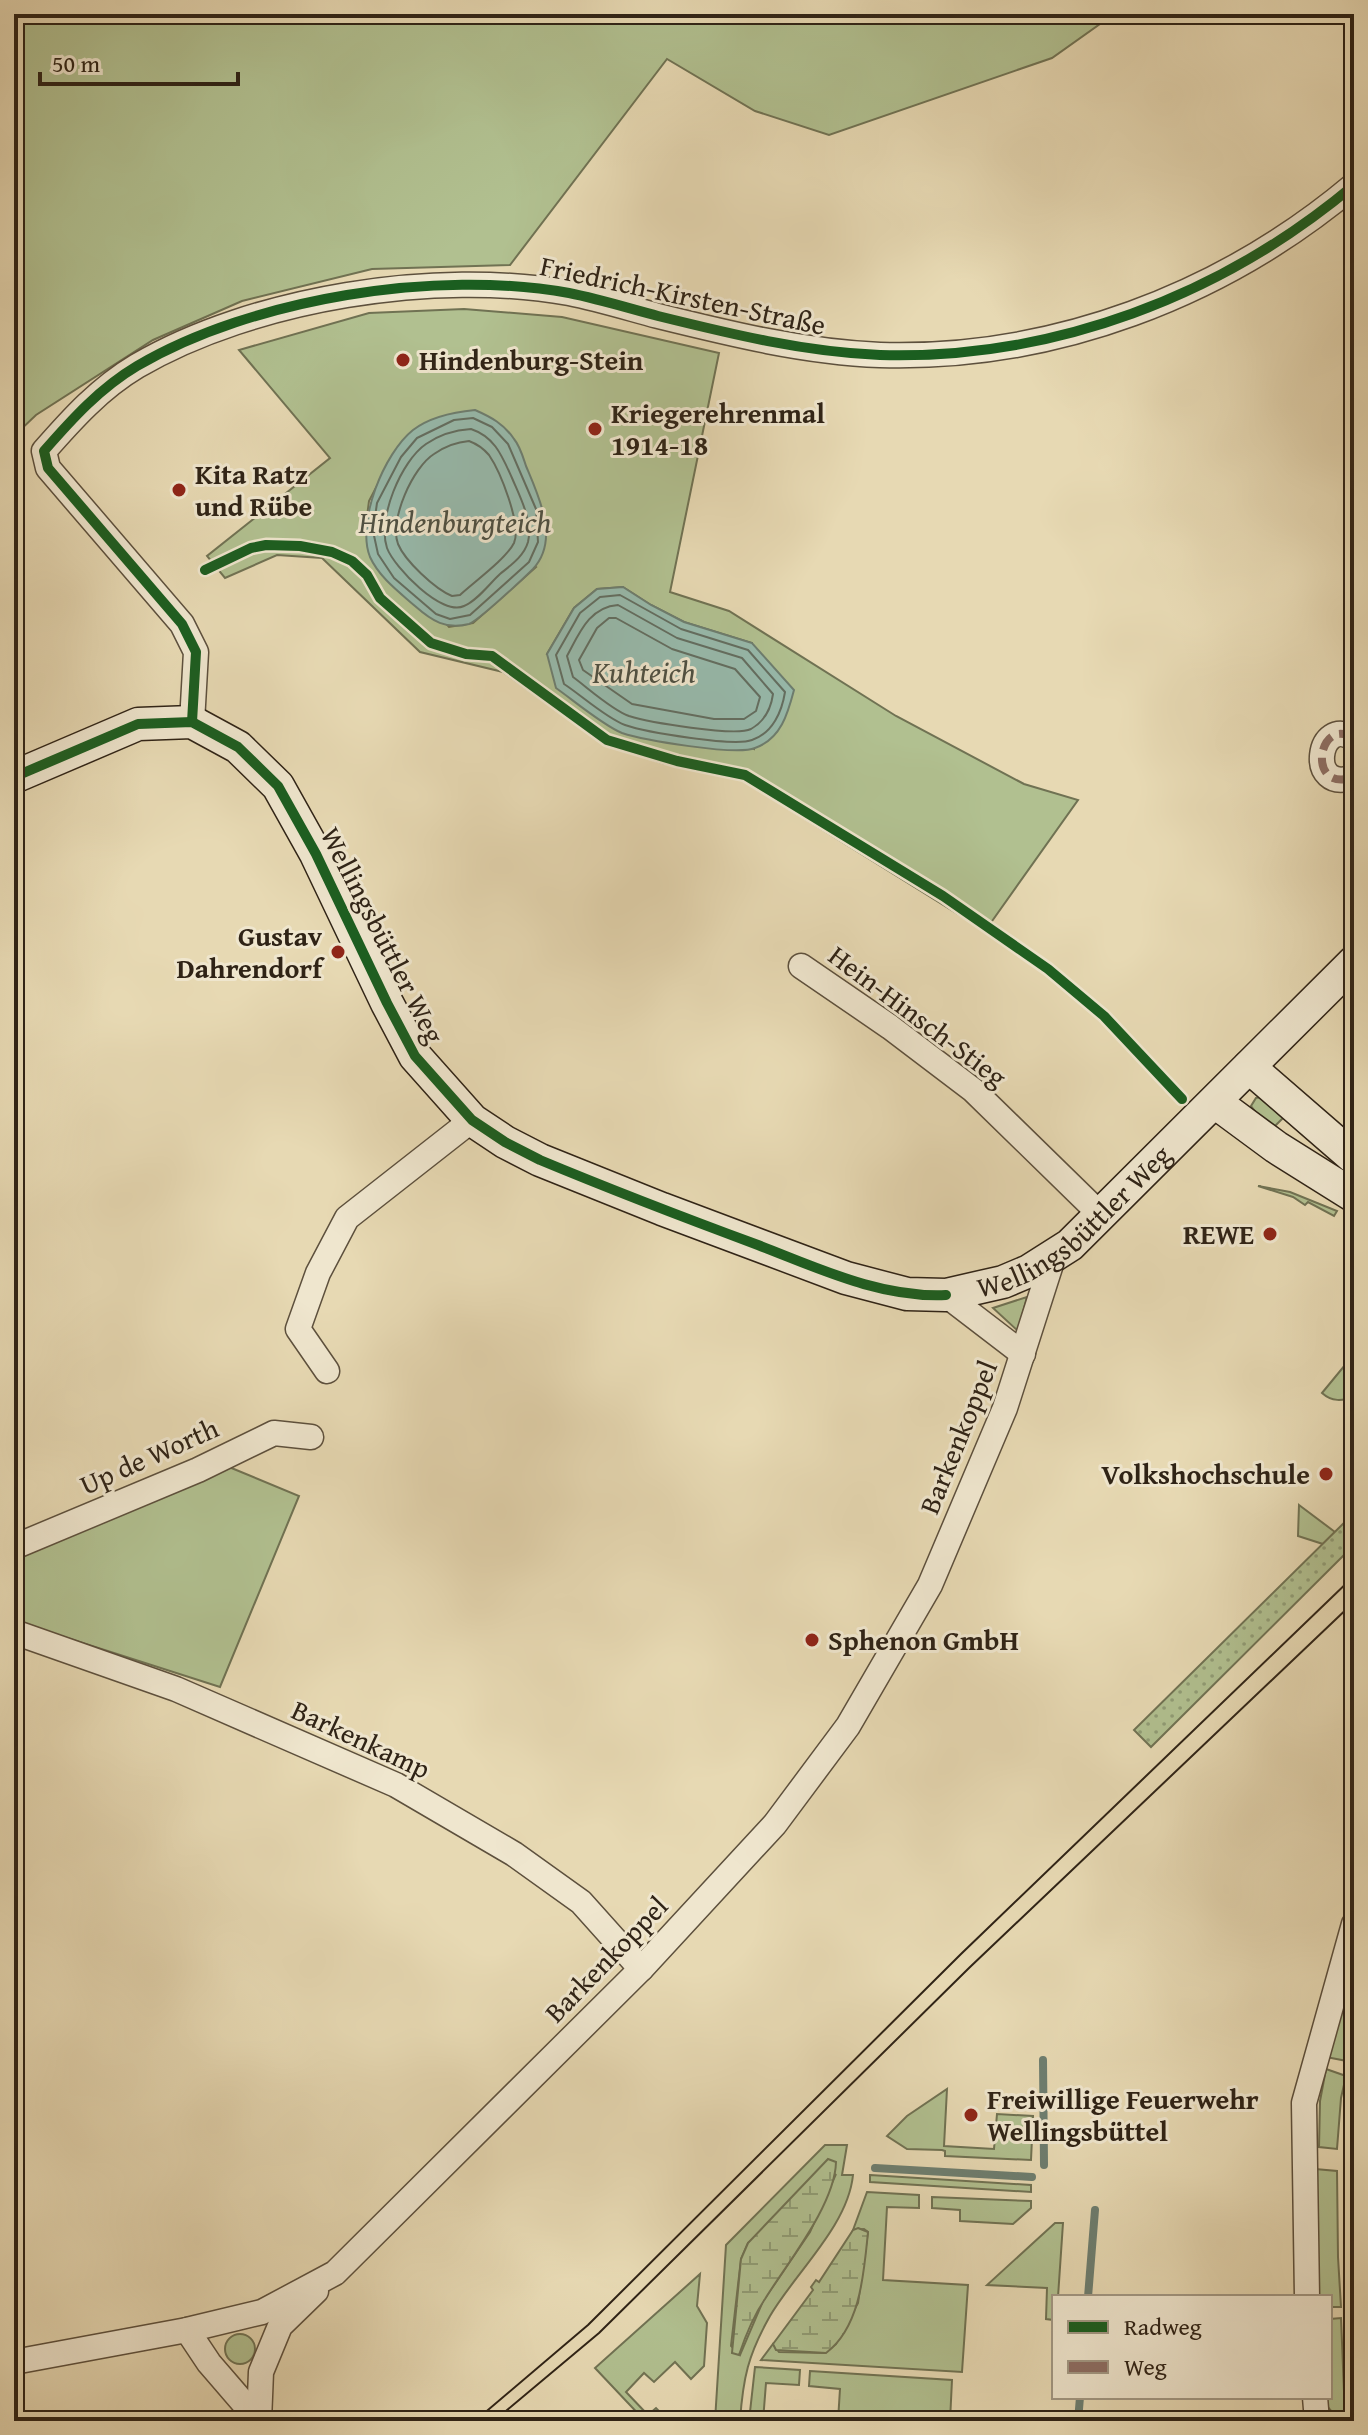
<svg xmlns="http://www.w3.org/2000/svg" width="1368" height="2435" font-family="'Gentium Book Plus',serif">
<defs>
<pattern id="wetland-marsh" width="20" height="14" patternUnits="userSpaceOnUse" patternTransform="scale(2)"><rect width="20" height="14" fill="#b1c090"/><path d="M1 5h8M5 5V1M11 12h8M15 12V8" fill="none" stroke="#909c75"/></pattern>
<pattern id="garden-dots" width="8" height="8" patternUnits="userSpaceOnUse" patternTransform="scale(2)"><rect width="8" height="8" fill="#b1c090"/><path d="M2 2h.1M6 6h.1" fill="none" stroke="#909c75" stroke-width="1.8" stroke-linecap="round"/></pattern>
</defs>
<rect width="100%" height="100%" fill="#e7d9b3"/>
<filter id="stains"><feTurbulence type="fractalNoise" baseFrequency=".0025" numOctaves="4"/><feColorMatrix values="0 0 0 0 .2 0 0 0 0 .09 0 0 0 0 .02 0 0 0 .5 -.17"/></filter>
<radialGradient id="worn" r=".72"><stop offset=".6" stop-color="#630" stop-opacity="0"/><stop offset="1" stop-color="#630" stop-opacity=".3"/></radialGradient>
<g fill="#b1c090" stroke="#707253" stroke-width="2" fill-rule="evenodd">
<path d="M14,14H1114L1052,58L829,135L755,111L667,59L510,265L372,269L242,301L153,340L36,415L14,436Z"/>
<path d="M464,309L562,317L719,353L670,592L729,611L896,716L1024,784L1078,800L985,931L741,779L662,763L600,741L503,672L420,652L322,558L277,555L225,578L207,556L330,458L239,350L369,313ZM394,453L536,567L473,623L449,627L365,532L369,501ZM623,587L651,605L684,622L752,643L754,749L547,654L574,608L597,589Z"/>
<path d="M1261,1097L1283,1118L1270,1131L1251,1106L1256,1098Z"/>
<path d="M1258,1186L1290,1192L1337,1211L1334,1216L1308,1202L1305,1205L1293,1197Z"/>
<path d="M1027,1297L1018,1331L993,1308Z"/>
<path d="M1354,1354V1397C1342,1401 1332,1402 1322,1393Z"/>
<path d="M229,1467L299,1496L220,1687L14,1621V1560Z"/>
<path d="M1299,1505L1335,1532L1323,1544L1298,1536Z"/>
<path d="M1354,1958V2033L1347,2061L1326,2057Z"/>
<path d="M1326,2069L1346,2076L1341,2098L1337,2149L1319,2147L1320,2101Z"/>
<path d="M947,2089L944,2146L994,2149L997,2114L1033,2116L1031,2160L945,2156V2151L942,2150L907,2149L887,2136L907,2116Z"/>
<path d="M825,2145H847L842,2175H853C848,2226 795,2273 770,2316C748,2355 743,2378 740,2421H715L726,2245ZM836,2174L810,2232L763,2301L740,2355L731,2346L741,2259L748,2243Z"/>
<path d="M1315,2169L1337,2171L1338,2257L1341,2307H1330V2297H1317Z"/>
<path d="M870,2175L1031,2185V2192L870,2182Z"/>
<path d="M867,2192L919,2195V2208L887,2207L883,2280L968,2285L962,2372L761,2360L773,2344L779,2352L825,2353L836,2344L858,2303L868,2232L864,2229L853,2230Z"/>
<path d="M932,2197L1031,2201V2208L1013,2224L960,2221V2210L932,2208Z"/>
<path d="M1055,2223H1063L1058,2297H1054V2320L1046,2319L1047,2288L987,2285Z"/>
<path d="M700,2274L697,2306L707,2323L704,2366L691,2379L675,2362L654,2382L644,2373L626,2392L648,2415L656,2408L669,2421H645L595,2368Z"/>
<path d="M1341,2318L1345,2416L1333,2413L1325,2404V2397H1330V2319Z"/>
<circle cx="240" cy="2349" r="15"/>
<path d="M755,2367L800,2370L799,2385L766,2383L763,2421H749Z"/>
<path d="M810,2371L952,2380L950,2421H838L840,2389L809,2386Z"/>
</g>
<g fill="url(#wetland-marsh)" stroke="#707253" stroke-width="2">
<path d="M828,2159L836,2162C835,2205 787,2263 765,2299C754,2315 745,2337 739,2355L732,2353L741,2259L748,2243Z"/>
<path d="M858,2228L868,2232C864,2271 861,2327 826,2353L776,2350L773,2344L813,2290L811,2287L816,2280L819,2282L853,2230Z"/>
</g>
<path fill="url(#garden-dots)" stroke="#707253" stroke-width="2" d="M1354,1513V1545L1151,1747L1134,1730Z"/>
<g fill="#97baac" stroke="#6d7e70" stroke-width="2">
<path d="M475,410C491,417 504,424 514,439C520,446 523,457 526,466C539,497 560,540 533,569C524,578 478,621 469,624C446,630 432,621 415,606C399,592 379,577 370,557C356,522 384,453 413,430C430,417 454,412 475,410Z"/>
<path d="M623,587L651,605L684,622L752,643L794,690C788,713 781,739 755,748C736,756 643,740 622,733C604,726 573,700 556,688L547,654L574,608L597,589Z"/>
</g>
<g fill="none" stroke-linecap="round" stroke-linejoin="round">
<g stroke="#636e61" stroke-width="2">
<path d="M473,418L492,427L508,444L536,509L538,542L529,562L470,615L450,619L436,614L394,578L378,554L373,531L377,503L401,457L417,438L454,420Z"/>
<path d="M471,429C495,437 502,456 512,478C520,497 533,521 528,542C524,556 511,565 500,574C490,583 477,601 464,606C442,617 394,567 387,548C377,519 401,461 426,444C439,435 456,430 471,429Z"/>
<path d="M469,441C477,444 483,448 489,455C500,471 522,525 514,543C506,559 474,582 460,595L452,596C435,589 405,561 398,544C389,520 413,467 434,454C444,447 457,442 469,441Z"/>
<path d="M620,595L681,629L748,650L785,692C782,711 773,733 752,740C734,747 645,732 625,725C606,718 581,695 564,684L556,655L580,613L600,597Z"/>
<path d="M618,605L677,638L742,658L773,694C771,709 765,721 751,729C735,737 648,722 629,716C612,710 588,688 573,677L567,656C579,634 589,607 618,605Z"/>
<path d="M609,618H616L672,649L735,669L760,697L756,711L744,719H714L632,704L583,670L579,660L597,628Z"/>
</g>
<g stroke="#6d7e70" stroke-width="8">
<path d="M1043,2060L1044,2165"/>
<path d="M875,2168L1032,2177"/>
<path d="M1088,2297L1095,2210"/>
<path d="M1078,2421L1080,2397"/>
</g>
<defs>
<g id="street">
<path d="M192,722L196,652L182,624L48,468L44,451C72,419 100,388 137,366C253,298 437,269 569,293C599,299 628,308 658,316C731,334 804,352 880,355C1053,360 1222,296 1354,185"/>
<path d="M1354,739C1318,713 1305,795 1354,777"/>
<path d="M801,966L890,1027L973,1090L1101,1215"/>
<path d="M946,1295L1023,1354"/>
<path d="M327,1371L298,1329L318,1273L347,1218L472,1120"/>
<path d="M14,1547L198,1470L274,1433L311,1437"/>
<path d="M14,1632L176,1689L396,1785L514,1854L581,1902L641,1969"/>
<path d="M1307,2297L1304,2103L1354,1924"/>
<path d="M187,2330L209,2363L259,2421"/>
<path d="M14,2362L187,2330L262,2312L335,2273L641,1969L775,1824L848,1726L930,1585L1005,1408L1053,1258"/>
<path d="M1315,2397L1317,2421"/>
<path d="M259,2421L261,2372L280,2326L316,2291"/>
</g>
<g id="secondary">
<path id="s1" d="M14,777L138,724L192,722L238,747L278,786L316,854L387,1003L415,1056L472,1120L505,1142L540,1160L662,1209L846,1278L907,1294L946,1295L1003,1282L1029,1271L1070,1245L1354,962"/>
<path d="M1249,1067L1354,1158"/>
<path d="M1215,1102L1276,1147L1354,1196"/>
</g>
</defs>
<use href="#street" stroke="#5d503d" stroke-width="27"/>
<use href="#secondary" stroke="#2f2316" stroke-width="35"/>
<use href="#street" stroke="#efe6ce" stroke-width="24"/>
<use href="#secondary" stroke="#efe6ce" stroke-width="32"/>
<g stroke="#2f2316" stroke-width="2">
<path d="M475,2421L588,2325L961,1954L1354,1576"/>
<path d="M494,2421L599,2333L969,1968L1354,1602"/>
</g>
<path stroke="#8d6e63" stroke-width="8" stroke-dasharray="16 8" stroke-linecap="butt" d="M1354,739C1318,713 1305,795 1354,777"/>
<defs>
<g id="cycleway">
<path d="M205,570L251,548L266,545L300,546L332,552L352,561L367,575L380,598L431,643L466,654L492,656L607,740L677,761L745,775L943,896L1048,969L1104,1016L1182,1099"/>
<path d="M192,722L196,652L182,624L48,468L44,451C72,419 100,388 137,366C253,298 437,269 569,293C599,299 628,308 658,316C731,334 804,352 880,355C1053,360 1222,296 1354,185"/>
<path d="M14,777L138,724L192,722L238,747L278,786L316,854L387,1003L415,1056L472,1120L505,1142L540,1160C612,1190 685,1218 758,1245C818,1268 880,1298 946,1295"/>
</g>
</defs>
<use href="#cycleway" stroke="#efe6ce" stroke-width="15"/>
<use href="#cycleway" stroke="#1b5e20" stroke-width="10"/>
</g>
<g fill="#8f2418" stroke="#efe6ce" stroke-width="3">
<circle cx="403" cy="360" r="8"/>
<circle cx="595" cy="429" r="8"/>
<circle cx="179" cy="490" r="8"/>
<circle cx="338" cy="952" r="8"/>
<circle cx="1270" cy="1234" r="8"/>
<circle cx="1326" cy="1474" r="8"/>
<circle cx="812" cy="1640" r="8"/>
<circle cx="971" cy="2115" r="8"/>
</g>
<g text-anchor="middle" stroke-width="6" stroke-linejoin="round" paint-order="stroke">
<g font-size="28" fill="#2f2316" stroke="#efe6ce">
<text transform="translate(683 295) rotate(12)" y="10">Friedrich-Kirsten-Straße</text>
<text transform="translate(383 935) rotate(63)" y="10">Wellingsbüttler Weg</text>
<text transform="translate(918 1016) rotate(37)" y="10">Hein-Hinsch-Stieg</text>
<text dy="10" stroke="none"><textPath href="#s1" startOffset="1346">Wellingsbüttler Weg</textPath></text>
<text transform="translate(958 1437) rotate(-68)" y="10">Barkenkoppel</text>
<text transform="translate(149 1456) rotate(-24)" y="10">Up de Worth</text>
<text transform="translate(361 1739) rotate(25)" y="10">Barkenkamp</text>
<text transform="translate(606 1959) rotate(-46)" y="10">Barkenkoppel</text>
</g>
<g font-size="28" font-weight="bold" fill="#2f2316" stroke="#efe6ce" text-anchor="start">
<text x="419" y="370">Hindenburg-Stein</text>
<text x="611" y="423">Kriegerehrenmal<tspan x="611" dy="32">1914-18</tspan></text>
<text x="195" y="484">Kita Ratz<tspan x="195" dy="32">und Rübe</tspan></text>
<text x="322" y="946" text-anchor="end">Gustav<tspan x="322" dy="32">Dahrendorf</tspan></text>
<text x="1254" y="1244" text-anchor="end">REWE</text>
<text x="1310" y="1484" text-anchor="end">Volkshochschule</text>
<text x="828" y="1650">Sphenon GmbH</text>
<text x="987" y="2109">Freiwillige Feuerwehr<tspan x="987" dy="32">Wellingsbüttel</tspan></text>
</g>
<g font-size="30" font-style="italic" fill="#4e5043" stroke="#efe6ce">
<text x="455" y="533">Hindenburgteich</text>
<text x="644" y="683">Kuhteich</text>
</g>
</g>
<rect width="1368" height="2435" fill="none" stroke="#e7d9b3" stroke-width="48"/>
<rect x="16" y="16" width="1336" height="2403" fill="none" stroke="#2f2316" stroke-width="4"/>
<rect x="24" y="24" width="1320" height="2387" fill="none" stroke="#2f2316" stroke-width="2"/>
<rect x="1052" y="2295" width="280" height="104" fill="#efe6ce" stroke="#a29884" stroke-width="2"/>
<rect x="1068" y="2321" width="40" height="12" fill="#1b5e20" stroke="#a29884" stroke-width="2"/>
<text x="1124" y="2335" font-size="24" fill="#2f2316">Radweg</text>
<rect x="1068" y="2361" width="40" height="12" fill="#8d6e63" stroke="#a29884" stroke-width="2"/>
<text x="1124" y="2375" font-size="24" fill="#2f2316">Weg</text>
<path d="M40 72v12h198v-12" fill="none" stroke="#2f2316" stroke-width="4"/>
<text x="52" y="72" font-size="24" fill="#2f2316" stroke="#efe6ce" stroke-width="6" paint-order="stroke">50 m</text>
<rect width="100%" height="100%" filter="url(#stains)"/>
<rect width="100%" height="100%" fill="url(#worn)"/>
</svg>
